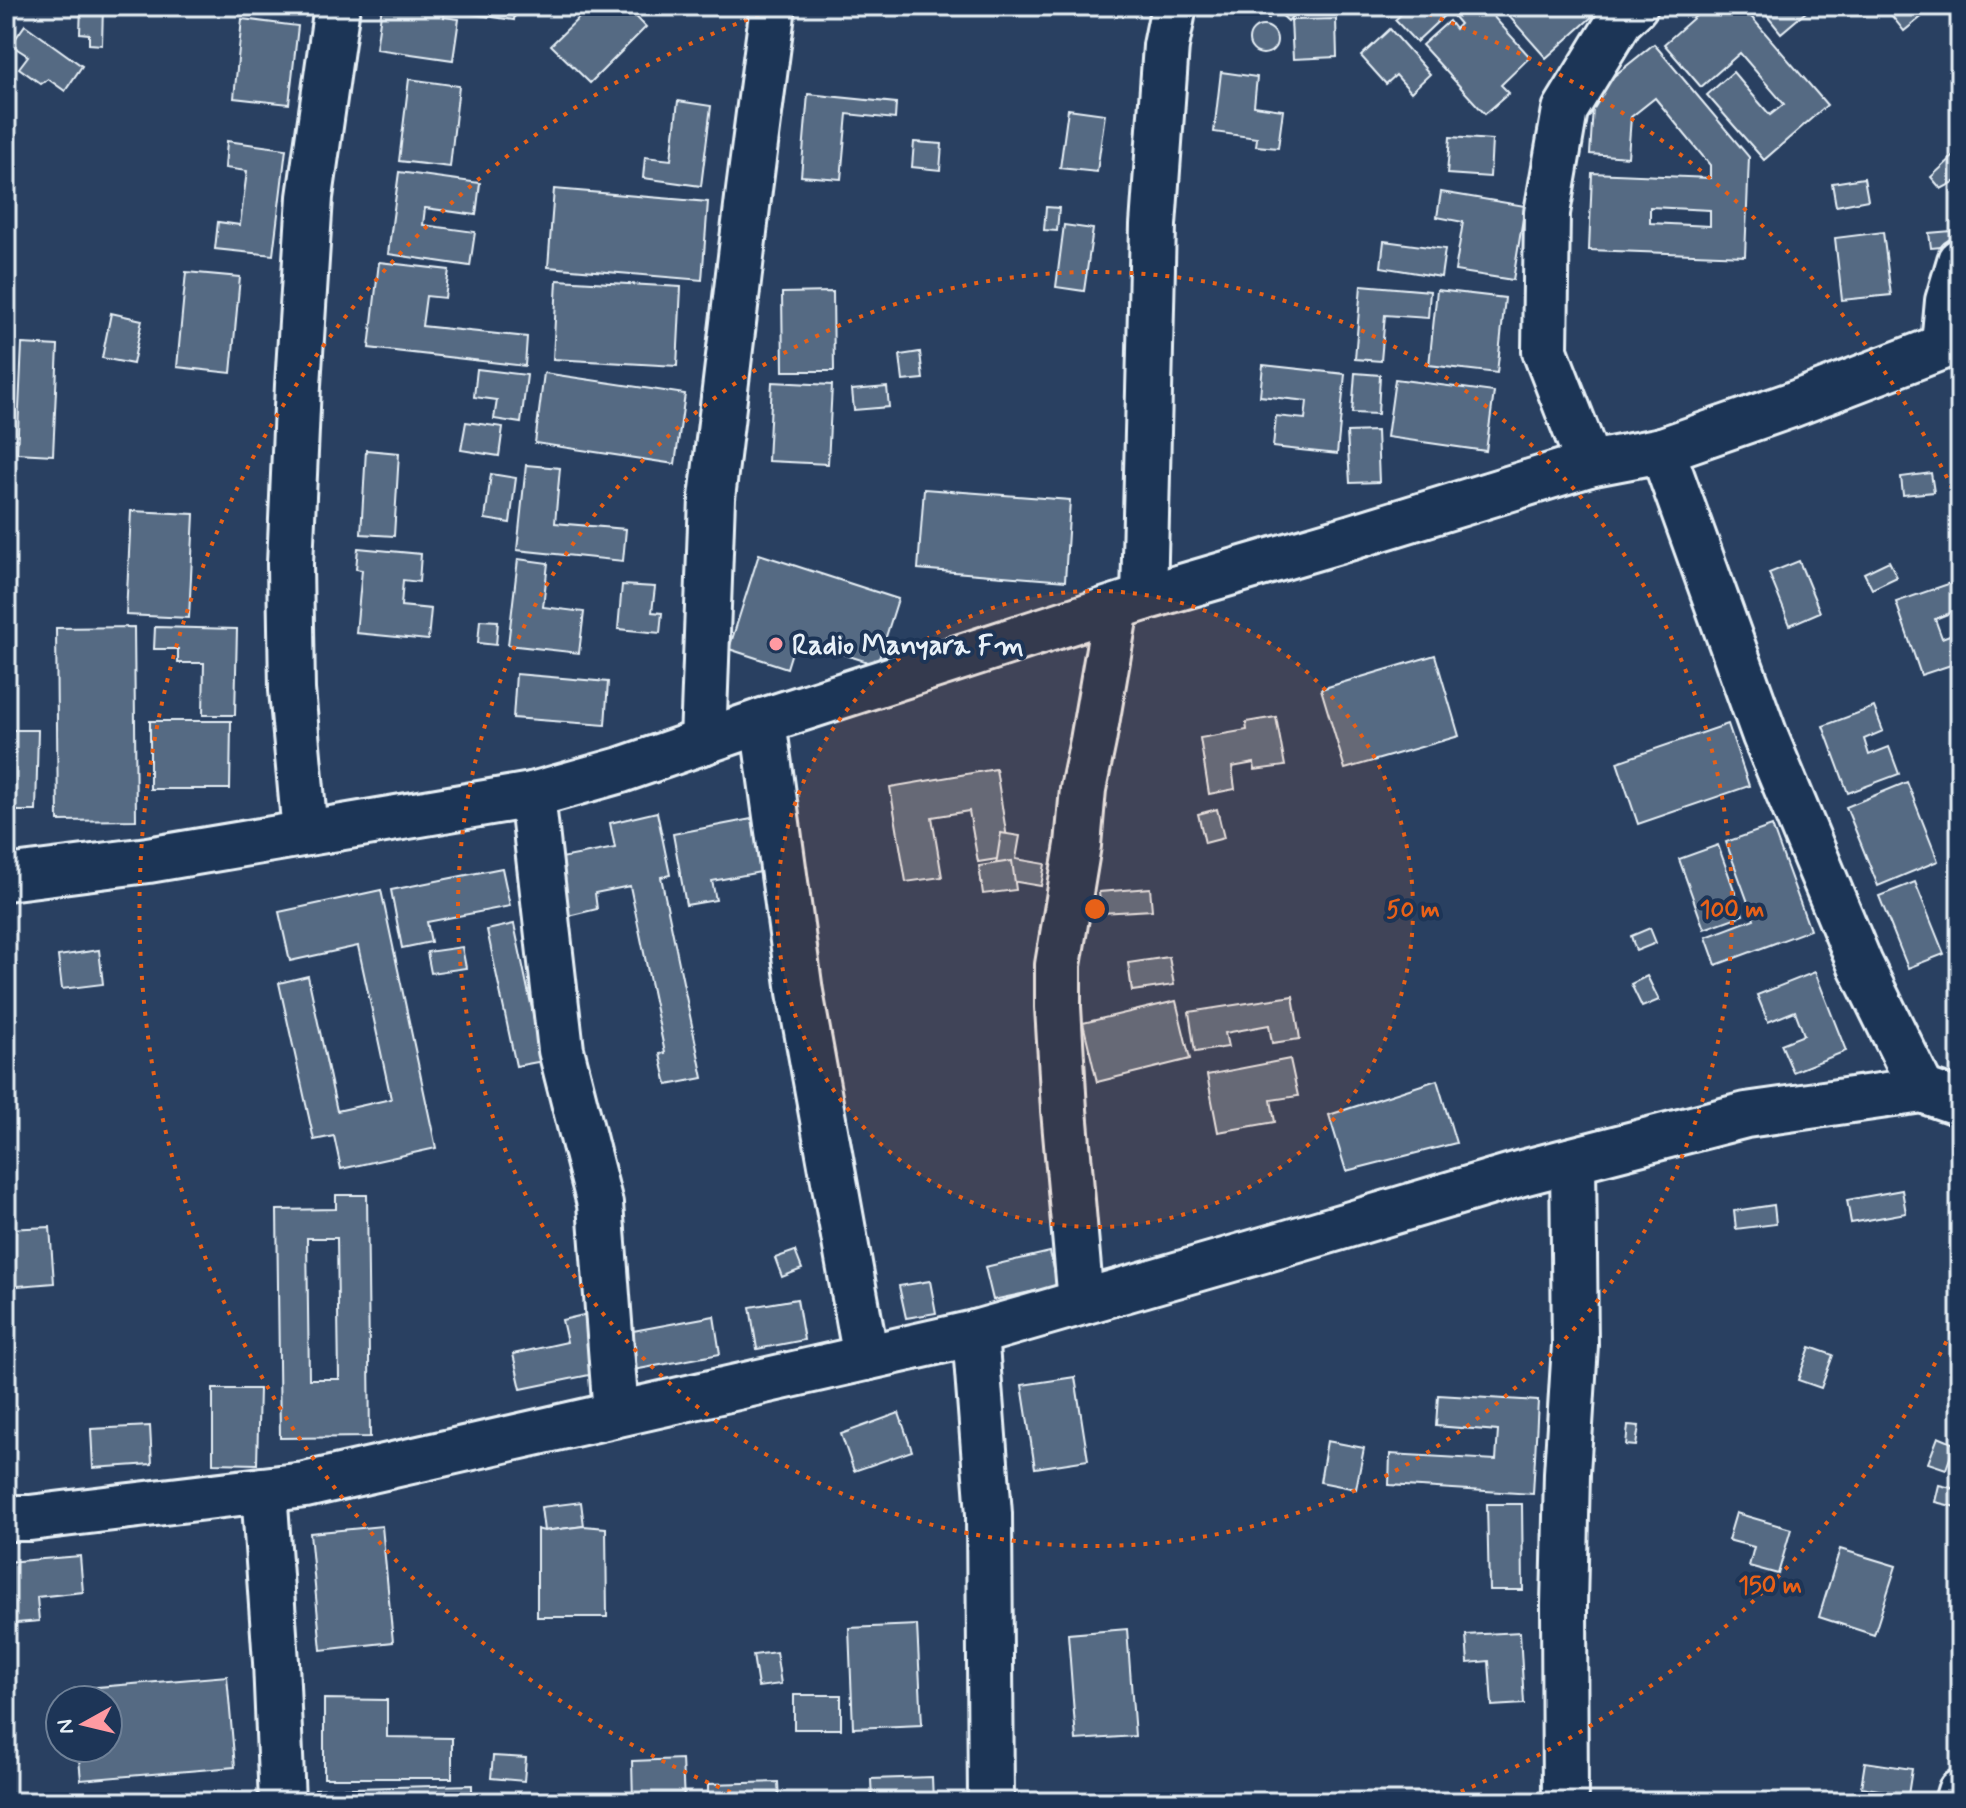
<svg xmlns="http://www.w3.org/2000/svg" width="1966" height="1808" font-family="Mynerve,sans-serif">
<rect width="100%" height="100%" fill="#294061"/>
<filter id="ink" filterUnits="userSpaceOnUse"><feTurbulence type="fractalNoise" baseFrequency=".0125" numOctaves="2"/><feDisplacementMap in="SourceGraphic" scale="16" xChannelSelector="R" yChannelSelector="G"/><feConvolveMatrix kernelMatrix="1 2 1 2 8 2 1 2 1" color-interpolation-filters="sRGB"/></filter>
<g filter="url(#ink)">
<g fill="#556a83" stroke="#e8f1f8" stroke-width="2" fill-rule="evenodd">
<path d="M81,6H103L102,45L89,44V34L80,33Z"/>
<path d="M229,6H285V13Z"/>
<path d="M382,6H516L514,20L444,10V17L459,19L453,60L376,49Z"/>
<path d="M591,6H626L646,27L590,83L551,45Z"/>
<path d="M1231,6H1272L1269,18L1231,9Z"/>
<path d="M1280,6H1302L1288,21L1276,10Z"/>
<path d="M1410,6H1484L1530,57L1501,85L1509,93L1485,114L1422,45L1449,21L1455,29L1460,24L1449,11L1416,42L1395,20Z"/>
<path d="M1500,6H1604L1546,58Z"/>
<path d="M1707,6H1742L1827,105L1764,160L1707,95L1733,72L1770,115L1784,104L1740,53L1701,87L1664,44Z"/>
<path d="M1759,6H1804L1802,8L1806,12L1781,33Z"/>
<path d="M1884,6H1935L1904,31Z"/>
<path d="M242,19L298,26L289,104L234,98Z"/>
<path d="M1336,19L1337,57L1293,59L1291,20Z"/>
<path d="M25,25L82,66L65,91L48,79L41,84L19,68L28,56L11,45Z"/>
<circle cx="1263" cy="40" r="14"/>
<path d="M1390,29L1430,74L1411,92L1396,75L1386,84L1361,56Z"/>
<path d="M1654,44L1749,157L1745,256L1589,250L1592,173L1710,178V165L1655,98L1631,117L1628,157L1590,154L1594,92ZM1650,207L1710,210V226L1650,223Z"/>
<path d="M1221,72L1257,77L1254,106L1283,110L1278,148L1256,146L1257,138L1214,132Z"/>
<path d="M409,79L459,86L450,167L399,161Z"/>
<path d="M808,94L896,103L895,119L847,114L841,179L801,176Z"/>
<path d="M678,101L711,106L701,186L643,178L645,157L671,160Z"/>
<path d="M1068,109L1105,114L1097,172L1060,168Z"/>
<path d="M1450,137L1492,140L1490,177L1447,174Z"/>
<path d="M227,141L286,149L273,255L215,249L218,222L240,225L247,171L225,168Z"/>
<path d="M914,142L942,144L940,170L912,167Z"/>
<path d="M1956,154L1960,161V179L1941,189L1931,177Z"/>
<path d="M399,172L480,183L476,215L425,208L423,225L475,232L470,266L388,254Z"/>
<path d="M1864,178L1868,200L1836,206L1832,183Z"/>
<path d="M554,189L708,202L702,280L548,267Z"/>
<path d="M1441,192L1525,206L1513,280L1455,271L1463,222L1437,217Z"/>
<path d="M1046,207L1059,208L1057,231L1044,230Z"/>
<path d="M1064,225L1093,229L1084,291L1056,287Z"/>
<path d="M1951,231L1952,246L1931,248L1929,233Z"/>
<path d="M1883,232L1891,295L1842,300L1835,238Z"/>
<path d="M1384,241L1445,249L1441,277L1381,267Z"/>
<path d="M379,262L449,270L445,298L426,296L422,326L527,337L525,366L369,348Z"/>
<path d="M186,272L240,277L231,373L177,367Z"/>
<path d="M557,280L681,287L677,366L553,359Z"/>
<path d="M1361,285L1430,291L1428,318L1385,315L1381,361L1355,359Z"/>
<path d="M1437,290L1505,298L1497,373L1429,365Z"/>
<path d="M833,292L834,371H783L782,293Z"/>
<path d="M111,313L142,320L133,364L102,358Z"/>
<path d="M22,344L58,346L53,455L17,453Z"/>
<path d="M920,352L923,379L903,381L900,355Z"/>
<path d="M1263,365L1345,374L1337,454L1273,447L1276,416L1305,419L1307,401L1260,396Z"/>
<path d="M477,369L527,375L521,423L494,419L497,400L474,397Z"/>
<path d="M544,373L685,394L675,464L535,443Z"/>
<path d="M1355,373L1380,375L1378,414L1352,413Z"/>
<path d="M1395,379L1494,392L1486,451L1387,437Z"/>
<path d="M772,382L832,385L828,464L768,461Z"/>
<path d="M887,387L889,407L854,410L852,390Z"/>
<path d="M466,422L503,427L499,456L461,450Z"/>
<path d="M1377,431L1379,482L1350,483L1347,432Z"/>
<path d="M366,450L399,453L394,536L361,534Z"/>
<path d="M526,465L560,468L555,523L626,529L623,561L517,550Z"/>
<path d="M1931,473L1934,492L1903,495L1901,477Z"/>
<path d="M491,474L516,478L510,523L485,519Z"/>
<path d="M924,489L1070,500L1065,581L918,569Z"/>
<path d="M131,511L194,514L189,618L126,615Z"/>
<path d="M358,548L421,554L419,582L403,580L401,606L431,609L428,640L356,633L362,570L356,569Z"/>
<path d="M759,554L898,599L877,665L796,639L787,668L729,649Z"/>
<path d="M518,559L548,563L543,607L584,612L579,653L508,645Z"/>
<path d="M1799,561L1820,612L1790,625L1769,573Z"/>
<path d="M1889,561L1897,577L1872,589L1864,573Z"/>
<path d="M1954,582L1960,599V609L1935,619L1942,638L1960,631V662L1921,675L1896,602Z"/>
<path d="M622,585L655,587L652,612L662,613L660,633L618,629Z"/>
<path d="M480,620L498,621L496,645L478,643Z"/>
<path d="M134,627L136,820L58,821L56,628Z"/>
<path d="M155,627L237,629L235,715H203L204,663H178V649H154Z"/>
<path d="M1435,655L1459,736L1345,769L1321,689Z"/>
<path d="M516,674L608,682L605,725L513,718Z"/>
<path d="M1874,707L1883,731L1864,739L1869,755L1889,747L1899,774L1848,793L1823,726Z"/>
<path d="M1276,717L1285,766L1255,770L1254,763L1232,767L1235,789L1209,794L1200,738L1247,730L1246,722Z"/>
<path d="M150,721H231L230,789H150Z"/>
<path d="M1728,724L1749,786L1638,824L1617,762Z"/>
<path d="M6,730H38L36,811H6Z"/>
<path d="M996,769L1010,857L978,862L969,811L932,817L942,877L906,882L890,787Z"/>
<path d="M1907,782L1938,861L1878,886L1846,807Z"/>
<path d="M1217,809L1224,838L1205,843L1198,814Z"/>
<path d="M657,812L670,875L661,877L703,1078L667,1085L660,1054L665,1053L630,886L595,893L597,909L568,916L556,859L615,848L610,823Z"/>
<path d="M757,818L766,871L712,881L716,900L686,905L673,834Z"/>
<path d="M1772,826L1810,930L1716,965L1706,937L1754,919L1726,842Z"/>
<path d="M1001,833L1020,836L1016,859L1045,864L1041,886L994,878Z"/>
<path d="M1718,845L1743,915L1704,929L1679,859Z"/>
<path d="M1012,861L1016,890L983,894L979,866Z"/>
<path d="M502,868L510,906L427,922L431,942L402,948L391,890Z"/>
<path d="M1915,882L1944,954L1908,968L1879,896Z"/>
<path d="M1150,888L1152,910L1101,913L1099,892Z"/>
<path d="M381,890L436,1148L341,1169L334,1136L314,1140L279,983L308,976L337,1111L391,1099L358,946L290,961L279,912Z"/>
<path d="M514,924L543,1061L516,1066L487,930Z"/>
<path d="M1650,928L1656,943L1636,951L1631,936Z"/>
<path d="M462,947L466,968L431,973L427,952Z"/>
<path d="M99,950L103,984L62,989L58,956Z"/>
<path d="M1169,957L1174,985L1132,991L1128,963Z"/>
<path d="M1815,972L1846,1051L1793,1072L1781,1044L1804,1035L1795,1011L1768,1022L1757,995Z"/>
<path d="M1647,976L1659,1000L1642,1007L1631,984Z"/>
<path d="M1293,996L1300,1039L1272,1043L1269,1025L1225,1033L1228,1047L1195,1052L1189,1012Z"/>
<path d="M1176,1001L1190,1059L1097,1082L1083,1023Z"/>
<path d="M1290,1059L1298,1096L1271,1100L1275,1122L1218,1132L1207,1075Z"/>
<path d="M1437,1080L1456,1143L1346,1171L1329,1115Z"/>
<path d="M1902,1190L1906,1213L1851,1223L1847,1200Z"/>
<path d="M336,1195H367L370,1437L280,1438L277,1210L336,1209ZM307,1238H337L339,1379H309Z"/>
<path d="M1774,1205L1776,1224L1736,1229L1734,1211Z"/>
<path d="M50,1227L54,1283L6,1287V1229Z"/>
<path d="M795,1251L802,1269L782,1277L775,1258Z"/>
<path d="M1050,1252L1058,1286L993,1300L985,1267Z"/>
<path d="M930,1281L936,1313L906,1318L899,1286Z"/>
<path d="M797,1299L804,1340L757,1349L750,1307Z"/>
<path d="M592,1313L604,1372L521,1389L513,1354L567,1342L562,1320Z"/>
<path d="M714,1316L720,1354L628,1371L622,1333Z"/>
<path d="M1810,1347L1833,1355L1821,1388L1798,1380Z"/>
<path d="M1075,1377L1088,1460L1035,1468L1022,1385Z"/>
<path d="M213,1389H259L257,1464L213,1463Z"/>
<path d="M1438,1395L1538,1401L1533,1494L1389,1485L1390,1454L1496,1460L1498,1431L1436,1426Z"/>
<path d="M899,1413L912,1451L854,1471L841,1434Z"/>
<path d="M1628,1425L1639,1426L1636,1446L1626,1445Z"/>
<path d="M150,1426L152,1464L93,1468L91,1429Z"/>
<path d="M1938,1437L1955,1444L1946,1469L1928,1463Z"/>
<path d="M1327,1441L1364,1448L1356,1489L1320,1482Z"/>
<path d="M1939,1485L1960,1490V1508L1935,1502Z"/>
<path d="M581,1502L584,1526L544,1531L541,1507Z"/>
<path d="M1487,1504H1522L1523,1590H1489Z"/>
<path d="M1736,1513L1791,1529L1778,1574L1749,1566L1754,1547L1728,1540Z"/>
<path d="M382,1526L393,1642L321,1650L310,1533Z"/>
<path d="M584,1526L606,1528L607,1617H537V1529L544,1531Z"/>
<path d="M1840,1549L1896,1566L1874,1635L1819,1617Z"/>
<path d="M80,1556L83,1592L37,1597L39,1621L6,1624V1562Z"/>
<path d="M917,1625L922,1725L853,1728L849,1628Z"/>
<path d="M1127,1629L1135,1736L1076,1740L1068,1634Z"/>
<path d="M1520,1632L1524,1704L1492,1706L1489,1661L1468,1663L1466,1635Z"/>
<path d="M776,1652L781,1684L758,1687L753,1655Z"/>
<path d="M227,1676L235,1767L81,1780L78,1748H108V1700H75L74,1689Z"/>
<rect x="794" y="1695" width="47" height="34"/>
<path d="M324,1699L387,1700V1737L452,1738V1778H324Z"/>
<path d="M493,1756L526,1758L524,1781L491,1778Z"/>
<path d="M682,1759L684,1802H633L632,1761Z"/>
<path d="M1865,1762L1912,1769L1908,1795L1861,1787Z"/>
<path d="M932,1777L933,1802H872L871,1779Z"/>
<path d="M778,1782L779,1802H708V1784Z"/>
<path d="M472,1785V1802H315V1789Z"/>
</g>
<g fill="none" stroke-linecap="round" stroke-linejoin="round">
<defs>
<g id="minor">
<path d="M1944,345L1948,301L1960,261"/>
<path d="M1662,450L1765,736L1860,964L1922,1090"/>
<path d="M1589,464L1545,351L1547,213L1565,110L1620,20L1635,6"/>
<path d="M1144,598L1153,225L1166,46L1174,6"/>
<path d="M763,721L800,992L866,1358"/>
<path d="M703,742L712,498L749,190L773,6"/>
<path d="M532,795L561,1050L600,1204L616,1414"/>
<path d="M305,833L292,690L290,564L298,385L310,197L337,6"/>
<path d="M6,878L148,860L532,795L621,770L763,721L1144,598L1352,537L1589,464L1662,450L1791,405L1960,340"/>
<path d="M1081,1302L1064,1110L1058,1007V965L1078,845L1083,789L1093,741L1116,608"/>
<path d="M975,1333L989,1514L991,1802"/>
<path d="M264,1490L276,1662L282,1802"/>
<path d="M6,1518H30L305,1485L975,1333L1277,1246L1522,1173L1746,1115L1922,1090L1960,1103"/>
<path d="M1565,1802L1564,1605L1567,1473L1575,1345L1573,1160"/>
<path d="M1957,1802L1960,1792"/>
</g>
</defs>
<use href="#minor" stroke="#e8f1f8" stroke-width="50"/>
<use href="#minor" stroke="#1d3557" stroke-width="44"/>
</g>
</g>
<circle cx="1095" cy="909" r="318" fill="#e86118" fill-opacity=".12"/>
<g fill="none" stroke="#e86118" stroke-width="4" stroke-dasharray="4 8">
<circle cx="1095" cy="909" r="318"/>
<circle cx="1095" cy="909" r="637"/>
<path d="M1957 1320A955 955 0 0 1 1437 1801M753 1801A955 955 0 0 1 784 6M1406 6A955 955 0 0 1 1957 498"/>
</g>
<circle fill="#ff9aa2" stroke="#1d3557" stroke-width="3" cx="776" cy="644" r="8"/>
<g text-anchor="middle" stroke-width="8" stroke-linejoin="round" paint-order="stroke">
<g font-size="28" font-weight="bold" fill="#e8f1f8" stroke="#1d3557" text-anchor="start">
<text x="792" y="654">Radio Manyara Fm</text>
</g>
</g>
<circle cx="1095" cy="909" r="12" fill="#e86118" stroke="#1d3557" stroke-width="4"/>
<g font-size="24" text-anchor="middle" font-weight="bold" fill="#e86118" stroke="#1d3557" stroke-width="8" stroke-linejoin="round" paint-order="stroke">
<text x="1413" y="917">50 m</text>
<text x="1732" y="917">100 m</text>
<text x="1770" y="1593">150 m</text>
</g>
<rect width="1966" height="1808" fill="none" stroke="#1d3557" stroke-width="32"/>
<rect x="16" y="16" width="1934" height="1776" fill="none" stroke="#e8f1f8" stroke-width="3" filter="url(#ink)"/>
<g transform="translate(84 1724) rotate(262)"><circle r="38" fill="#1d3557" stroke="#6e8097" stroke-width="2"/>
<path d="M0-6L14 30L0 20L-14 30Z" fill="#ff9aa2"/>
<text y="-12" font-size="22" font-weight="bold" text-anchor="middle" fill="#e8f1f8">N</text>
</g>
</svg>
